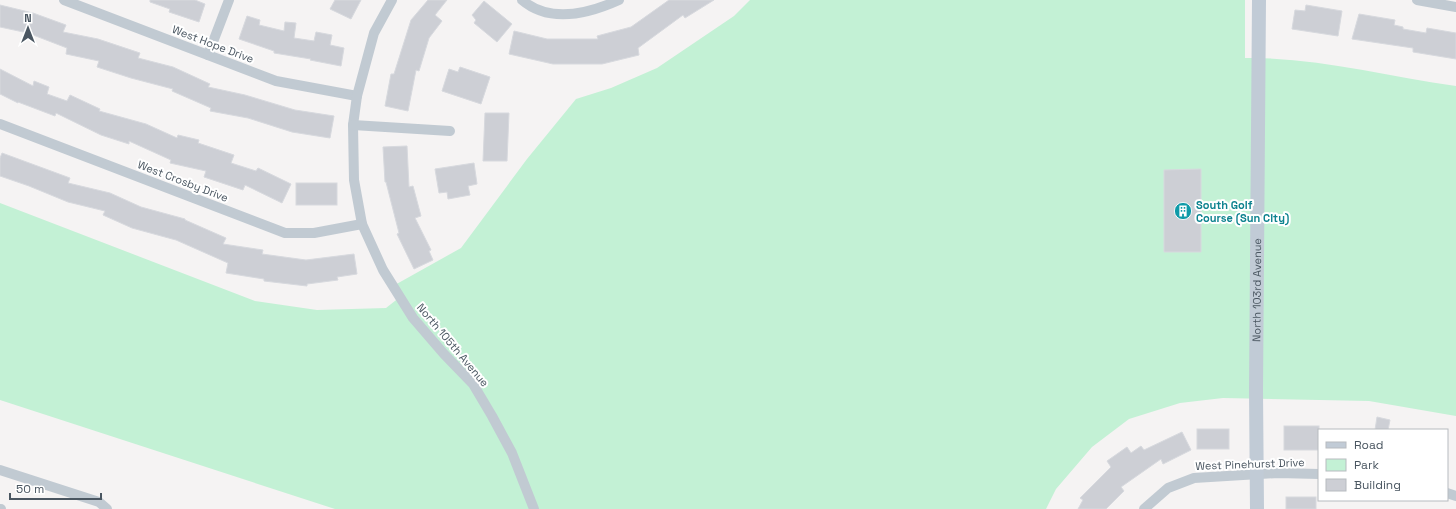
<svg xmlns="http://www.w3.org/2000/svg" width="1456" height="509" font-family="'Space Grotesk',sans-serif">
<rect width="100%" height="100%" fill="#f5f3f3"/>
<path fill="#c3f1d5" d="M750,0H1245V58C1316,57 1385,76 1456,86V416L1369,401L1223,398L1180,403L1129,419L1092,447L1056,489L1046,509H335L0,400V203L255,301L317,310L386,308L400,297L393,286L461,248L527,159L576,99L611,88L657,68L734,16Z"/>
<g fill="#cdcfd5" stroke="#d7d9de">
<path d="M150,0H195L205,4L199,22L169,12L170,9L150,2Z"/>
<path d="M335,0H361L351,19L330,9Z"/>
<path d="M428,0H447L435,15L442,21L429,38L419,71L416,70L408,111L385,106L391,74H394L411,20Z"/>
<path d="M669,0H714L685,18L683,15L638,48L639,55L602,64H553L509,54L514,31L547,39H598L597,36L631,27Z"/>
<path d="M484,1L512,24L497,42L474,23L476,20L472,15Z"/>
<path d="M0,5L33,13L66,25L63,32L98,39L140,53L138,58L173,67L210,84L208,87L245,95L295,110L334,116L330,138L292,132L248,118L210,111L211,108L172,91L173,89L131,78L97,67L99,61L66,54L67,48L28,33L0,27Z"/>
<path d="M1306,5L1342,11L1338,36L1292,29L1295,10L1305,11Z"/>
<path d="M1359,14L1395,20L1394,25L1403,27V29L1426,33L1427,28L1456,33V59L1413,52V48L1352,39Z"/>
<path d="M247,16L260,20L259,25L284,31L285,22L296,23L294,38L314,41L316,32L332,35L330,45L344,48L341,66L310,60L311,59L274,53V51L239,39Z"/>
<path d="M460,67L490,77L481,104L442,91L449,69L458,72Z"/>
<path d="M0,69L33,86L34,81L49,87L47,94L67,101L70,95L100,109L99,111L146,124L177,138L178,135L199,140L198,143L234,155L231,163L256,171L258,168L291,184L282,203L245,185L243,190L204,177L206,171L170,163L171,160L129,141V144L101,135L56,113L55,116L18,102V103L0,94Z"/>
<path d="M485,113H509L507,161H483Z"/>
<path d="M407,146L409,187L413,186L421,216L415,218L431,250L429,251L433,260L414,269L397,234L399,233L386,182H385L383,147Z"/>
<path d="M2,153L70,178L68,183L110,193L141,207L185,219V220L226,238L223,244L263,250L262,254L306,260L354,254L357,274L337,277L338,280L307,284V286L264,281V279L226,273L228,263L176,240L132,228L103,215L105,211L68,202L29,186L0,176V158Z"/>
<path d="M474,163L477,184L468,186L470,195L448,199L447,192L439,193L435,169Z"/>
<path d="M1201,169V252H1164V170Z"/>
<rect x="296" y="183" width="41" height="22"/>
<path d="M1377,417L1390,420L1388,430H1375Z"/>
<rect x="1284" y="426" width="35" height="24"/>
<rect x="1197" y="429" width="32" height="20"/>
<path d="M1182,432L1191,450L1163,464L1161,459L1121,487L1124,491L1106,509H1078L1083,500L1080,498L1111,467L1107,461L1127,447L1131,453L1141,446L1144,450Z"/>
<rect x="1286" y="497" width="30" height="12"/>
</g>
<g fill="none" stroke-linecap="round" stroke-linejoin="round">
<g stroke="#c1cad2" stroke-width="10">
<path d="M64,0L276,81L357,96"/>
<path d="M392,0L374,33L357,96L353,125L354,180L362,224L383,270L413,318L444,354L473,384L492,416L512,453L534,509"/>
<path d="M522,0C550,24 588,14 619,0"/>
<path d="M1417,0L1456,7"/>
<path d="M208,55L229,0"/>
<path d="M0,124L285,233H314L362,224"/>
<path d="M353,125L450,131"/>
<path d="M0,470L99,502L107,509"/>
<path d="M1447,493L1456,496"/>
<path d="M0,509H1"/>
<path d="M1144,509L1168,488L1194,478L1278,473L1319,474"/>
</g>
<path stroke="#c1cbd6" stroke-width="14" id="s1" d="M1257,509L1256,391L1259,0"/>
</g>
<defs>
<symbol id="building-disc" viewBox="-11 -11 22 22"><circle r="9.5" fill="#0f9aa8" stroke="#fff"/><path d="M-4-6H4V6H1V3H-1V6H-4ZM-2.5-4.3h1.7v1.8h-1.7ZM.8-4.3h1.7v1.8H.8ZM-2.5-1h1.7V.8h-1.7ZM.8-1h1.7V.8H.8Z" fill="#fff"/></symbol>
</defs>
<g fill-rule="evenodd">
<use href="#building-disc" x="1173" y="201" width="20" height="20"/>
</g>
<g text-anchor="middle" stroke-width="4" stroke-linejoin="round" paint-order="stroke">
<g font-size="11" fill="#4a5661" stroke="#fff">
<text transform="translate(213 44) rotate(21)" y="4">West Hope Drive</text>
<text transform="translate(183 181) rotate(21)" y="4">West Crosby Drive</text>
<text dy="4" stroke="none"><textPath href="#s1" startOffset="219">North 103rd Avenue</textPath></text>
<text transform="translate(453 345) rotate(50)" y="4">North 105th Avenue</text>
<text transform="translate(1250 464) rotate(-2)" y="4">West Pinehurst Drive</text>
</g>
<g font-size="11" font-weight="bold" fill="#0d838f" stroke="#fff" text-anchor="start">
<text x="1196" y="209">South Golf<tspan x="1196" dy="13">Course (Sun City)</tspan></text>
</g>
</g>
<rect x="1318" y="429" width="130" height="72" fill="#ffffff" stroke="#b7bbc0"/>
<rect x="1326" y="442" width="20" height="6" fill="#c1cbd6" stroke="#b7bbc0"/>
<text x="1354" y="449" font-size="12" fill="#4a5661">Road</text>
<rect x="1326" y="459" width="20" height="12" fill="#c3f1d5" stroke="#b7bbc0"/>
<text x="1354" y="469" font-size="12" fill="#4a5661">Park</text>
<rect x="1326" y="479" width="20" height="12" fill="#cdcfd5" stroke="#b7bbc0"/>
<text x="1354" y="489" font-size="12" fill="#4a5661">Building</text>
<g transform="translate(28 28)" stroke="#ffffff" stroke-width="3" paint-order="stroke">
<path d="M0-3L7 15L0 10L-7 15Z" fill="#4a5661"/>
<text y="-6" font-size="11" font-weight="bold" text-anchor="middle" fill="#4a5661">N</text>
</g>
<path d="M10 493v6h91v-6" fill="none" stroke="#4a5661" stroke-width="2"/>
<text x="16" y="493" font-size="12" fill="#4a5661" stroke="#ffffff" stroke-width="3" paint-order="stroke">50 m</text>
</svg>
